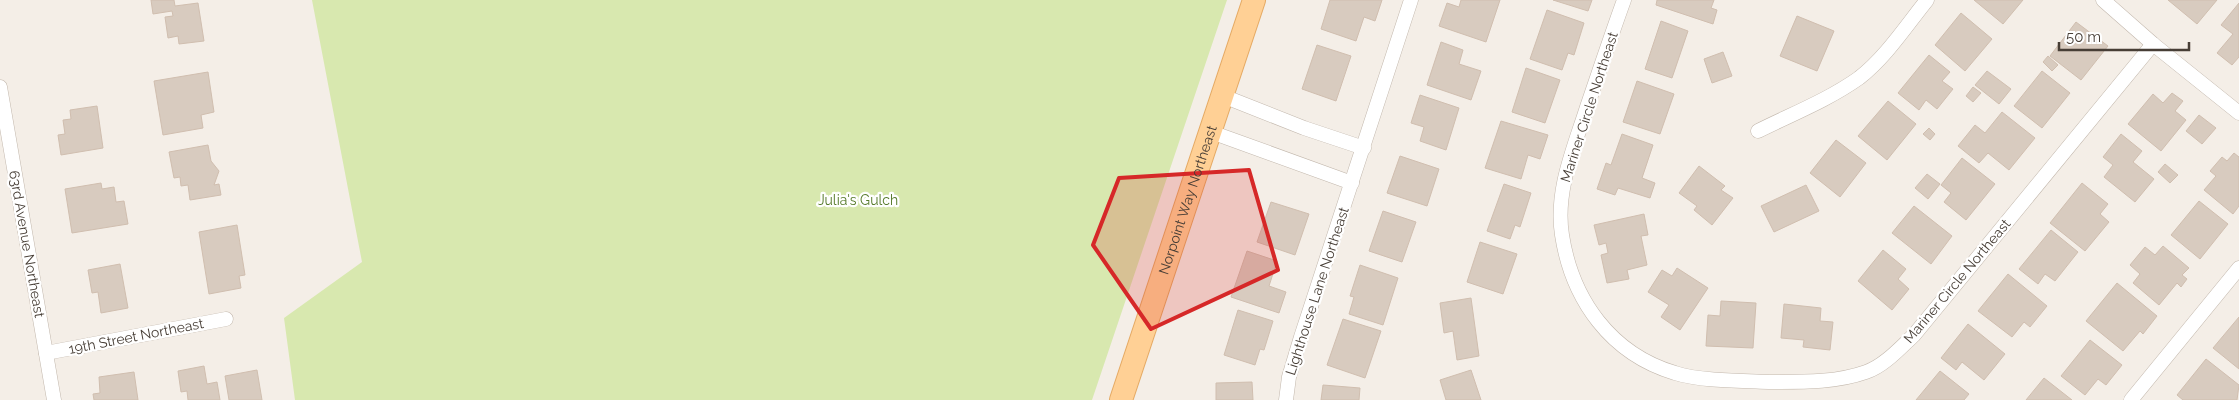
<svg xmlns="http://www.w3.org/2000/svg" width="2239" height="400" font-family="Raleway,sans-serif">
<rect width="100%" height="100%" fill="#f4eee7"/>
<path fill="#d8e8af" d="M312,0H1227L1092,400H295L284,318L362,262Z"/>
<g fill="#d8cbbf" stroke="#d0beaf">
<path d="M151,0H174L175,6L198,3L204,41L179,44L178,36L168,38L165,17L173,16L172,11L153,14Z"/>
<path d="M1330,0H1382L1375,21L1364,17L1356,41L1321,29Z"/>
<path d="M1461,0H1500L1486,42L1439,26L1447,3L1459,7Z"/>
<path d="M1553,0H1592L1588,11Z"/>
<path d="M1657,0H1714L1711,8L1717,10L1713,24L1656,5Z"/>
<path d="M1974,0H2023L2003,24Z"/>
<path d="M2168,0H2217L2197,24Z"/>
<path d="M2239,3V57L2232,65L2217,53L2233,34L2221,25Z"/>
<path d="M1547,10L1584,23L1574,55L1568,53L1562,70L1530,59Z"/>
<path d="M1961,13L1992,39L1965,71L1935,45Z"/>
<path d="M1797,16L1834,31L1817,71L1780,56Z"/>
<path d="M1661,21L1688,31L1672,78L1645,69Z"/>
<path d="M2076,22L2108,46L2081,80L2050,56Z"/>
<path d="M1441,42L1463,50L1459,64L1481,71L1471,100L1427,85Z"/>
<path d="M1317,45L1351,56L1336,101L1302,89Z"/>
<path d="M1723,52L1732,76L1712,83L1704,59Z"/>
<path d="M1929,55L1950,72L1942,81L1953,89L1937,109L1926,100L1919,110L1898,93Z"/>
<path d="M2048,56L2058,65L2052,71L2043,62Z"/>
<path d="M1526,68L1560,80L1545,123L1512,112Z"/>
<path d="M1987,71L2011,89L1999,104L1975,85Z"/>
<path d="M2042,71L2070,93L2042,128L2014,106Z"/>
<path d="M208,72L214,112L201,115L203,128L163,135L154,81Z"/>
<path d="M1637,81L1674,94L1660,134L1623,122Z"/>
<path d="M1973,87L1981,93L1973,102L1966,96Z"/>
<path d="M2172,93L2183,101L2175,111L2186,120L2161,151L2128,124L2153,94L2163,103Z"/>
<path d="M1420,95L1459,108L1446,150L1420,141L1424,127L1411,123Z"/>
<path d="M1888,101L1916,124L1887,160L1858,136Z"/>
<path d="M97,106L103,148L61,155L58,135L65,134L63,120L71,119L70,110Z"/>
<path d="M2002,112L2035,138L2009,170L1988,153L1979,163L1958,146L1975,125L1985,133Z"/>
<path d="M2199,115L2216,128L2202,144L2186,131Z"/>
<path d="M1501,121L1548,135L1540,159L1528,155L1521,179L1485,168Z"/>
<path d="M1929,128L1935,134L1930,140L1923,134Z"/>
<path d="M1622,134L1653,145L1642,178L1655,183L1650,198L1618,188L1615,195L1597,189L1606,163L1611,165Z"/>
<path d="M2121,134L2142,151L2133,162L2154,179L2135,202L2104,177L2113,165L2103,157Z"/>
<path d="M1836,140L1866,163L1840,197L1810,173Z"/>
<path d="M208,145L211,161L219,171L214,185L219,184L221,195L190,200L188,185L181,186L180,177L174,178L169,152Z"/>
<path d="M2234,153L2239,157V206L2233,214L2204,190L2216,176L2210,171L2222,157L2227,161Z"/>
<path d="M1400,156L1439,169L1427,206L1387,193Z"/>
<path d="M1962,158L1995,184L1966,220L1944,202L1951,193L1941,185Z"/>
<path d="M2165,164L2178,175L2170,183L2158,172Z"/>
<path d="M1699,166L1725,186L1721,190L1733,198L1712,225L1694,210L1697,206L1679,193Z"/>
<path d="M1927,174L1940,184L1928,199L1915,188Z"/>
<path d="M101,183L102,189L114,187L116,202L124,201L128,224L72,233L65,189Z"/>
<path d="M2082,183L2108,204L2100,214L2109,222L2085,251L2050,223Z"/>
<path d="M1504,184L1531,193L1520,227L1515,225L1510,239L1487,231Z"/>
<path d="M1806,185L1819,211L1774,232L1761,206Z"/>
<path d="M2199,201L2228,224L2200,259L2171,235Z"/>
<path d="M1271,202L1309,214L1295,255L1257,242Z"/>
<path d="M1914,206L1952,236L1931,264L1892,233Z"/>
<path d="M1383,211L1416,222L1402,262L1369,251Z"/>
<path d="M1644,214L1648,235L1641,236L1647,265L1627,270L1629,279L1607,283L1601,255L1608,253L1606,243L1599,245L1594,225Z"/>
<path d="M237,225L245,275L239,276L241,288L209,294L199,232Z"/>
<path d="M2051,230L2078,252L2055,281L2045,274L2038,284L2019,269Z"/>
<path d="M1480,242L1517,254L1503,294L1467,282Z"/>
<path d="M2163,246L2189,268L2182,275L2187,279L2181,287L2177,283L2159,305L2133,283L2140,274L2130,265L2145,247L2155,255Z"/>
<path d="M1883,250L1906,269L1898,279L1909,289L1892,310L1858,281Z"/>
<path d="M1247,251L1277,261L1269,286L1286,292L1279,313L1231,297Z"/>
<path d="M120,264L128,308L101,313L98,292L92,293L88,270Z"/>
<path d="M1360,265L1398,278L1383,325L1349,314L1354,297L1350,296Z"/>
<path d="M1677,268L1708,288L1680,330L1661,317L1669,305L1648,292L1662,270L1672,276Z"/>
<path d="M2008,274L2047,306L2030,327L2024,322L2012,337L1978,311Z"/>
<path d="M2117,283L2157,316L2143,334L2140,331L2123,351L2086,321Z"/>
<path d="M1471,298L1479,356L1457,360L1453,331L1444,333L1440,303Z"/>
<path d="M1721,301L1756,303L1753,348L1706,346L1708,315L1720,316Z"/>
<path d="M1784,304L1821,308L1820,321L1833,322L1830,350L1803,347L1804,340L1781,338Z"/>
<path d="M1238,310L1273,321L1264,350L1260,349L1255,365L1224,355Z"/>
<path d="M2239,317V369L2213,348Z"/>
<path d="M1343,319L1381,331L1365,378L1327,365Z"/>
<path d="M1968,324L2005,354L1984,380L1962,362L1956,370L1941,358Z"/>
<path d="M2090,340L2122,365L2106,385L2098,379L2085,395L2061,376Z"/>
<path d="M2206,359L2239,385L2237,400H2183L2177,395Z"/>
<path d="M204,366L207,384L217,382L220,400H188L187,391L181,392L178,371Z"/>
<path d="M257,370L262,400H229L225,376Z"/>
<path d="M1471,370L1481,400H1446L1440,380Z"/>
<path d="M1940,371L1969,394L1964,400H1916Z"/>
<path d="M134,372L138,400H94L93,394L100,393L99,377Z"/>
<path d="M2044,378L2072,400H2026Z"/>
<path d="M1252,382L1253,400H1216V383Z"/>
<path d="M1323,385L1360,388L1359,400H1321Z"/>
</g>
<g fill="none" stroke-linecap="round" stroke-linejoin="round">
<defs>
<g id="minor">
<path d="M1624,0C1611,36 1599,72 1587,107C1574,148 1555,191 1562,235C1572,300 1611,354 1675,373C1699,381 1743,381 1769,382C1801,382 1835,383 1866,372C1884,366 1900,348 1914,335L2153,44"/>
<path d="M2103,0L2153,44L2239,113"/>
<path d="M0,87L54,400"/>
<path d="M1223,96L1304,128L1364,148"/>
<path d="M1758,131C1792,114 1828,100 1859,78C1886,57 1906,26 1927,0"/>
<path d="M1211,132L1352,183"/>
<path d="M46,353L226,319"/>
<path d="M1286,400L1289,377L1301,337L1411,0"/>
<path d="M2131,400L2239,268"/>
</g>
<g id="primary">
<path id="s1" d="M1121,400L1254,0"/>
</g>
</defs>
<use href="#minor" stroke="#c2b7ac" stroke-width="15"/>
<use href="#primary" stroke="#e5aa64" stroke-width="24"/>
<use href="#minor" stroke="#fff" stroke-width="14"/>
<use href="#primary" stroke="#ffd095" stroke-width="22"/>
</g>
<path fill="#d62828" fill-opacity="0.2" stroke="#d62828" stroke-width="4" stroke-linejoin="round" d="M1249,170L1278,270L1151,329L1093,245L1119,178Z"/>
<g text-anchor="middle" stroke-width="4.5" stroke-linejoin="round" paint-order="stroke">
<g font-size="14" fill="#473e36" stroke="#fff">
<text transform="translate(1589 107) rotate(-72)" y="5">Mariner Circle Northeast</text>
<text dy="5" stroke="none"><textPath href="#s1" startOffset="211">Norpoint Way Northeast</textPath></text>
<text transform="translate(27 244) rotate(80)" y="5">63rd Avenue Northeast</text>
<text transform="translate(1957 281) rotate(-50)" y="5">Mariner Circle Northeast</text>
<text transform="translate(1317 291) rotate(-72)" y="5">Lighthouse Lane Northeast</text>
<text transform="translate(136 336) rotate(-11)" y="5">19th Street Northeast</text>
</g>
<g font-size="14" fill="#547928" stroke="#fff">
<text x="858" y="205">Julia's Gulch</text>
</g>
</g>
<path d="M2059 42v8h130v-8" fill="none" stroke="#473e36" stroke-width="2.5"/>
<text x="2066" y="42" font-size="15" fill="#473e36" stroke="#ffffff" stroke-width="4" paint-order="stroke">50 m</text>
</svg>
